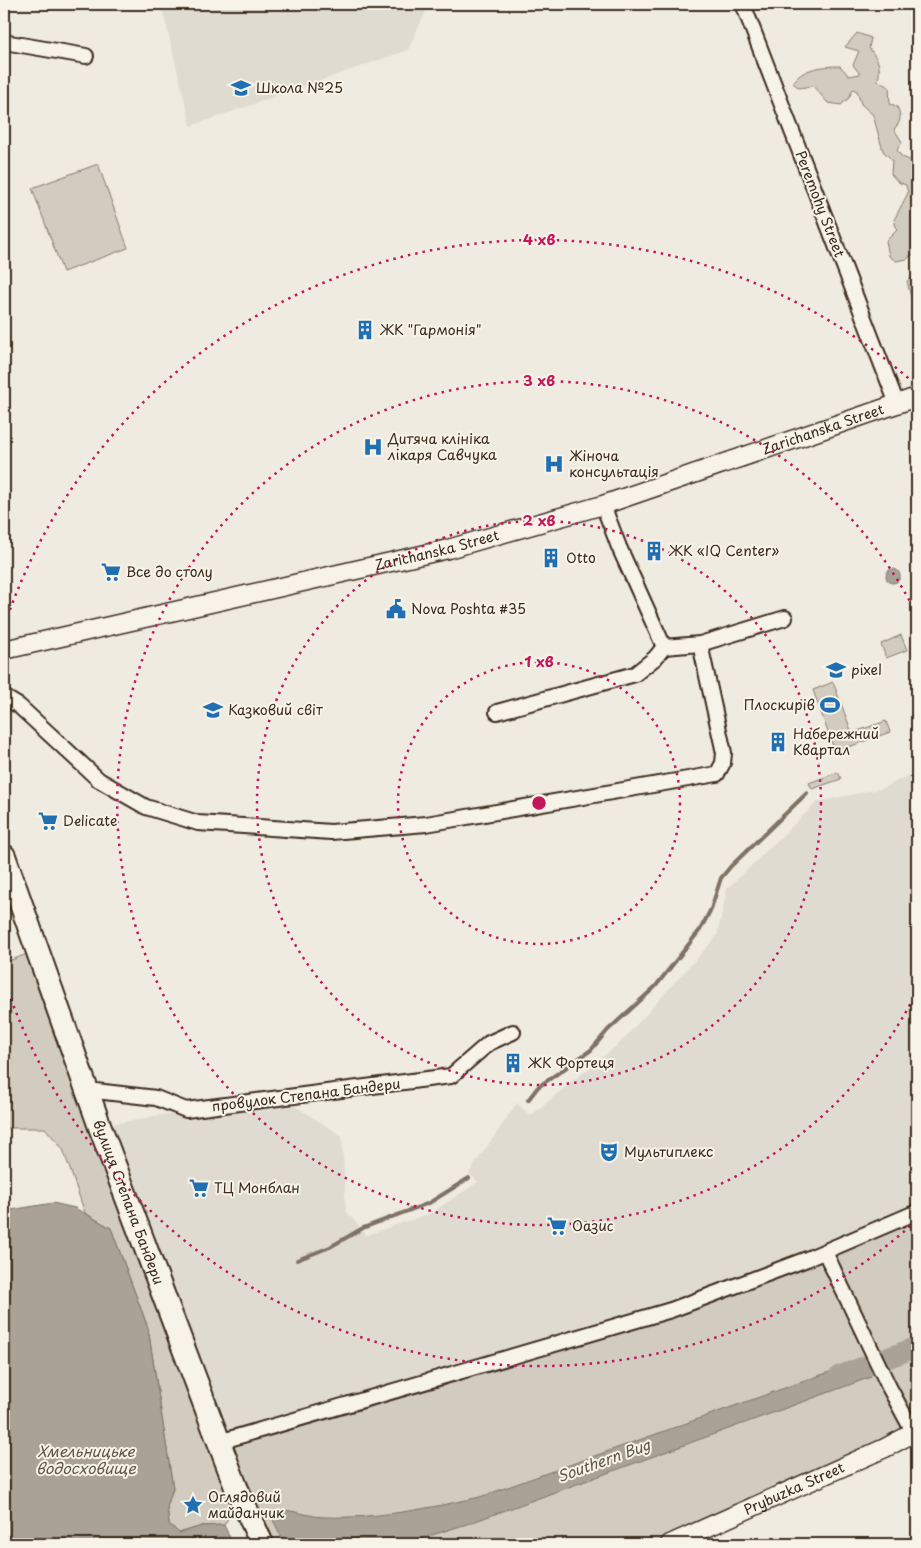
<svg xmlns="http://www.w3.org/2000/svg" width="921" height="1548" font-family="'Playpen Sans',sans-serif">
<rect width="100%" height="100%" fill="#efebe0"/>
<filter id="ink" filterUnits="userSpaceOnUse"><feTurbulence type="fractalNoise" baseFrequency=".02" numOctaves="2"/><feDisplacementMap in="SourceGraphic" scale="10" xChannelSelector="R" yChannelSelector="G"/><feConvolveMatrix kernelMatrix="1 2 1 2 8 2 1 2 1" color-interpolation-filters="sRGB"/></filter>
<g filter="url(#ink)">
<g fill="#e0dbd0">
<path d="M161,4H429L408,50L191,126Z"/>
<path d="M917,771V1207L823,1247L669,1305L223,1436L105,1125L163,1115L295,1106L342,1136L346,1211L367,1235L431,1213L478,1182L469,1173L517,1103L530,1116L621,1042L717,936L727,889L817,802L883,788Z"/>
</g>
<g fill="#d1cbc0" stroke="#867a6f">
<path d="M857,33L871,38L869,48C879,60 881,66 878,81L889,87L890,104L897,106C901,116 902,121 894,129L902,142L897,150L902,157L917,163V227L913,232L917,242V251L907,259L896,261L889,256L886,241L897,230L894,220L908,193L906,185L898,182L891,174L892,160L883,151L873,115L861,104L857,91L853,89L849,98L841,105L828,103L813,86L799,88L793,83C802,68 823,66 840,66L849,76L860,74L853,65L859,51L845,47Z"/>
<path d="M98,164L128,248L63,272L32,188Z"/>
<path d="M917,275V303L912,302L907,281Z"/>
<path d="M901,635L907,650L886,658L881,644Z"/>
<path d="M833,682L852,733L886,721L890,732L835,752L813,690Z"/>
<path d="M838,772L841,779L812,789L809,783Z"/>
<path d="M32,952L237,1504L224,1525L202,1526L179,1533L169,1524L167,1507L173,1488L148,1328L111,1228L85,1213L63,1149L45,1128H4V963Z"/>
<path d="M917,1218V1425L915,1426L831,1255Z"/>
<path d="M822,1258L906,1430L835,1465L656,1544H268L226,1445Z"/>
</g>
<g fill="#aaa296" stroke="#7e7266">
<circle cx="893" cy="576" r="7"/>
<path d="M53,1203L75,1208L111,1228L148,1328L173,1488L167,1507L169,1524L179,1533L202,1526L224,1525L233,1544H4V1211Z"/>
<path d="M863,1360L871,1377L473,1522L404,1544H285L269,1512C288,1506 306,1517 325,1517C377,1519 430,1508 480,1497Z"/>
</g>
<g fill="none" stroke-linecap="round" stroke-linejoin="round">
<g stroke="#7e7266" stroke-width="4">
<path d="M528,1100L538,1087L591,1050L608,1030L655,987L700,930L711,909L721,878L731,866L807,793"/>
<path d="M297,1260L330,1247L363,1228L429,1203L469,1178"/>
</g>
<path stroke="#aaa296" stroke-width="21" d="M839,1376L917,1347"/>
<defs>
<g id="minor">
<path d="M743,4L897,404"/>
<path d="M4,42L86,56"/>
<path d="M700,644L785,618"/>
<path d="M4,697L19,706L99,780L146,807L198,823L331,832L426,824L717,774L723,763L724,753L700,644L664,647L619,547L603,505"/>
<path d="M497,712L635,674L655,658L664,647"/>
<path d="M87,1090L156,1098L186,1110L451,1076L489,1043L513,1032"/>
<path d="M825,1252L889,1387L917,1439"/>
<path d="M219,1442L671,1310L807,1259L917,1212"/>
</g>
<g id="tertiary">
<path id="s1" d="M4,650L448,549L603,505L917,397"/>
<path id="s2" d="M670,1544L885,1448L917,1431"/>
</g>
<g id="primary">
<path id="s3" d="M4,856L100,1127L236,1487L262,1544"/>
</g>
</defs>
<use href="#minor" stroke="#3b2a1e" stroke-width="18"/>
<use href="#tertiary" stroke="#3b2a1e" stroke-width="21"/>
<use href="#primary" stroke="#3b2a1e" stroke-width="26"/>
<use href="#minor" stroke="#f7f3e8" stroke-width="14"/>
<use href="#tertiary" stroke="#f7f3e8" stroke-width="18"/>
<use href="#primary" stroke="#f7f3e8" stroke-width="22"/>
</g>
</g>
<g fill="none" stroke="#c2185b" stroke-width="2.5" stroke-dasharray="2.5 5">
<circle cx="539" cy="803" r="141"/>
<circle cx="539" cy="803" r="282"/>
<path d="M917 991A422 422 0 1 1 917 615"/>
<path d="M916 1221A563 563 0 0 1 5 982M5 624A563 563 0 0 1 916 385"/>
</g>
<defs>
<symbol id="school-bare" viewBox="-9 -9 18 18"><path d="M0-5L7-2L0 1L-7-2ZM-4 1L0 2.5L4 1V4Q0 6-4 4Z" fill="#1f6fb2" stroke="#f7f3e8" stroke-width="2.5" paint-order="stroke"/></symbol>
<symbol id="building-bare" viewBox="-9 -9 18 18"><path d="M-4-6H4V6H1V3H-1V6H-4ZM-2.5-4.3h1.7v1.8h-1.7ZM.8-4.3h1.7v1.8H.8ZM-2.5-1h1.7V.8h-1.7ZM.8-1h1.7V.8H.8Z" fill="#1f6fb2" stroke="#f7f3e8" stroke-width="2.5" paint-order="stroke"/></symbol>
<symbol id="hospital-bare" viewBox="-9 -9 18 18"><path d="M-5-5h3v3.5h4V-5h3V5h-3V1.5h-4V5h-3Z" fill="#1f6fb2" stroke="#f7f3e8" stroke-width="2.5" paint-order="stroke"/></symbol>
<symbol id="supermarket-bare" viewBox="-9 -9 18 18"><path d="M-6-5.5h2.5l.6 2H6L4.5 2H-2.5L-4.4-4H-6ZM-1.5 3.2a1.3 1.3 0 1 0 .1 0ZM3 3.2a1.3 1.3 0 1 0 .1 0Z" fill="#1f6fb2" stroke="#f7f3e8" stroke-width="2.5" paint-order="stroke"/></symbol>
<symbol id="civic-bare" viewBox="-9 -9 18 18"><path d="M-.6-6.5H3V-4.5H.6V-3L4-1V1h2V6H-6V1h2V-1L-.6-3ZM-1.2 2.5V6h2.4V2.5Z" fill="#1f6fb2" stroke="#f7f3e8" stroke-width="2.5" paint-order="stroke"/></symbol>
<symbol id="stadium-bare" viewBox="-9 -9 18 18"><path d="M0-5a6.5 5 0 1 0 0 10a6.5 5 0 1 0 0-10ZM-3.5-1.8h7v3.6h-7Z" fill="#1f6fb2" stroke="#f7f3e8" stroke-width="2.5" paint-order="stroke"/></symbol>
<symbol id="theatre-bare" viewBox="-9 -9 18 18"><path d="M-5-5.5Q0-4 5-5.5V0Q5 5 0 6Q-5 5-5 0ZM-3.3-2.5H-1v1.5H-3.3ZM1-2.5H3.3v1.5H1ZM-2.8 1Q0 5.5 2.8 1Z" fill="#1f6fb2" stroke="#f7f3e8" stroke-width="2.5" paint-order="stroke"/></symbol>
<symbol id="sight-bare" viewBox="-9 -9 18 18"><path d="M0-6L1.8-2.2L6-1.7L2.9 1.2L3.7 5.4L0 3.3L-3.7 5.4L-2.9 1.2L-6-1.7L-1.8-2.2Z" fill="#1f6fb2" stroke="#f7f3e8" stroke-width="2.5" paint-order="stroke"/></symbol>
</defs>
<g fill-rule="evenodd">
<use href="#school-bare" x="227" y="74" width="28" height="28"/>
<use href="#building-bare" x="351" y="316" width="28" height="28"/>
<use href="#hospital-bare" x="359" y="433" width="28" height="28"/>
<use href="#hospital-bare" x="540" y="450" width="28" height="28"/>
<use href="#building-bare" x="640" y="537" width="28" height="28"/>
<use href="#building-bare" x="537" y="544" width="28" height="28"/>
<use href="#supermarket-bare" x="97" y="558" width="28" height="28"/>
<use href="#civic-bare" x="382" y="595" width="28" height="28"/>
<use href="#school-bare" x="822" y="656" width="28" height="28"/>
<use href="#stadium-bare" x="816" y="691" width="28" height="28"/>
<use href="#school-bare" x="199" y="696" width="28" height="28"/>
<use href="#building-bare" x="764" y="728" width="28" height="28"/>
<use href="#supermarket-bare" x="34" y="807" width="28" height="28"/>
<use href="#building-bare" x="499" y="1049" width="28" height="28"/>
<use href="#theatre-bare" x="595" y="1138" width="28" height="28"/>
<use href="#supermarket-bare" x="185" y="1174" width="28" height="28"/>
<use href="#supermarket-bare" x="543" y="1212" width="28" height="28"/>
<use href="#sight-bare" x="179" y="1491" width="28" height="28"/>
</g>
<g text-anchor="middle" stroke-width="4" stroke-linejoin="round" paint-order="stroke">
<g font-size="14" fill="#3b2a1e" stroke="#f7f3e8" text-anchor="start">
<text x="256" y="93">Школа №25</text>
<text x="380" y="335">ЖК "Гармонія"</text>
<text x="388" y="444">Дитяча клініка<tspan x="388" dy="16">лікаря Савчука</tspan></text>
<text x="569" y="461">Жіноча<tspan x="569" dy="16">консультація</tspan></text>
<text x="669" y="556">ЖК «IQ Center»</text>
<text x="566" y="563">Otto</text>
<text x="126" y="577">Все до столу</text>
<text x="411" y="614">Nova Poshta #35</text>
<text x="851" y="675">pixel</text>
<text x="815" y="710" text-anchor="end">Плоскирів</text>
<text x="228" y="715">Казковий світ</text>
<text x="793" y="739">Набережний<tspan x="793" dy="16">Квартал</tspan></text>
<text x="63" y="826">Delicate</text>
<text x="528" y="1068">ЖК Фортеця</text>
<text x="624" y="1157">Мультиплекс</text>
<text x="214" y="1193">ТЦ Монблан</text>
<text x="572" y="1231">Оазис</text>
<text x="208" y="1502">Оглядовий<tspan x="208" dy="16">майданчик</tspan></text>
</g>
<g font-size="14" fill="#3b2a1e" stroke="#f7f3e8">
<text transform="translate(820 204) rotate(69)" y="5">Peremohy Street</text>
<text dy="5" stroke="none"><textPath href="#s1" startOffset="849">Zarichanska Street</textPath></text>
<text dy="5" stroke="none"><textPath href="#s1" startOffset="444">Zarichanska Street</textPath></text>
<text transform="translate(306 1095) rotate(-7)" y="5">провулок Степана Бандери</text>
<text dy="5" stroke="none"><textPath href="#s3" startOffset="368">вулиця Степана Бандери</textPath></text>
<text dy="5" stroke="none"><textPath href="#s2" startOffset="136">Prybuzka Street</textPath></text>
</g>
<g font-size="15" font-style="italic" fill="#625448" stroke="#f7f3e8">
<text x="86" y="1457">Хмельницьке<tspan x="86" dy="17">водосховище</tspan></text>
<text transform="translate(604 1461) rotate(-20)" y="5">Southern Bug</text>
</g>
</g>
<circle cx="539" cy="803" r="8" fill="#c2185b" stroke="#f7f3e8" stroke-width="2.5"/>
<g font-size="15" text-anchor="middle" font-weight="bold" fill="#c2185b" stroke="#f7f3e8" stroke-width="4" stroke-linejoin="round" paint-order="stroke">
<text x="539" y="245">4 хв</text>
<text x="539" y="386">3 хв</text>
<text x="539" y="526">2 хв</text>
<text x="539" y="667">1 хв</text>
</g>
<rect width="921" height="1548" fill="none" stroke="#f7f3e8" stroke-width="20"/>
<rect x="10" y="10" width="901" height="1528" fill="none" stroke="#3b2a1e" stroke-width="2" filter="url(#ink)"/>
</svg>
